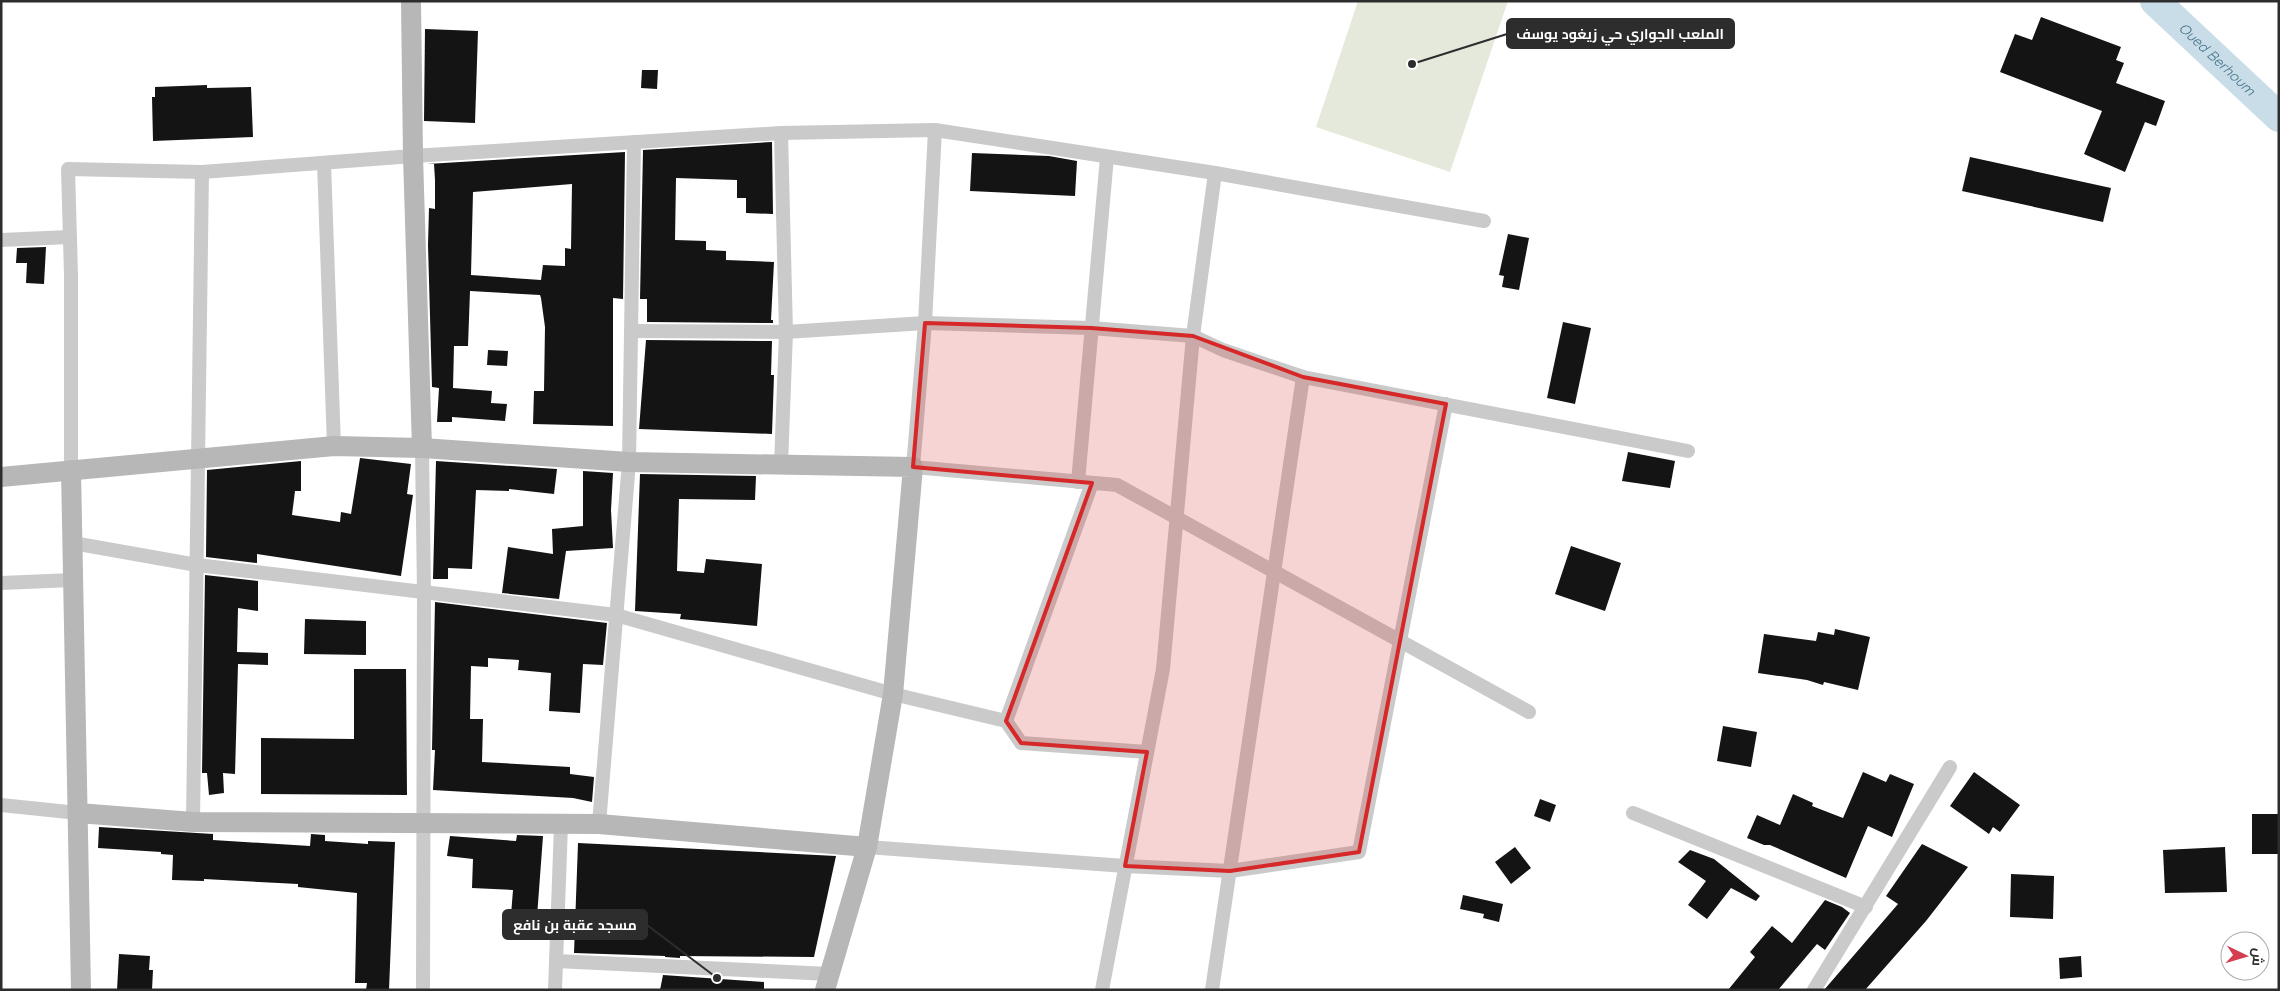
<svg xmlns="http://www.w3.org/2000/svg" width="2280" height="991" font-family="Quicksand,Cairo,sans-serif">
<rect width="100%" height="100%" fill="#fff"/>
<path fill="#e4e9db" d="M1358,1H1508L1450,172L1316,127Z"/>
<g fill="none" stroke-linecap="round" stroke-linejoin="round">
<path stroke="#c9dde8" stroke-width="30" id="s1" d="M2155,1L2279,117"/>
</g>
<g fill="#141414" fill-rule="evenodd">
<path d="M2041,17L2121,47L2116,60L2124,63L2116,83L2165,101L2156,126L2145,122L2125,172L2084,154L2102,111L2000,72L2015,34L2032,40Z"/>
<path d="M425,29L478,31L475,123L424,121Z"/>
<path d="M642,70H658L657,89L641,88Z"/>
<path d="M207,85V88L251,87L253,137L153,141L152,97H155V87Z"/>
<path d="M772,142L773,214L746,213V198H737V180L676,178L675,240L706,241V250L726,251V260L774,262L771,320H773V323L647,322V299H640L643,150Z"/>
<path d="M625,152L623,299L613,298V426L533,424L534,391H544L545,327L541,298L540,295L470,291L468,346H454L453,388L492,391L491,403L507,404L505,421L452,417V422H437L439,388L432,387L428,245L429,208L435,209V180L434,164H427ZM572,184L571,249L565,248V266L543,265L541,280L471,275L473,192Z"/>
<path d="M972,153L1049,156L1077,161L1075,196L970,191Z"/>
<path d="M1970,157L2111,188L2103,222L1962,191Z"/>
<path d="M1508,234L1529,238L1519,290L1502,287L1504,276L1499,275Z"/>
<path d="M46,247L44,284L26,283L27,263H16L17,248Z"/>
<path d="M1563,322L1591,328L1575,404L1547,398Z"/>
<path d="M646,340L772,341L771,375H774L772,434L639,429Z"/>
<path d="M488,350L508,351L507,366L487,365Z"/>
<path d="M1628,452L1675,461L1670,488L1622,481Z"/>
<path d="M360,458L411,464L407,494L413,495L401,576L257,554V563L206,557L207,470L301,461V491H295L292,515L340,522L341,512L351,514Z"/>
<path d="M436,461L557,469L554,494L509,489V491L476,490L472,569L448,568V579H433Z"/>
<path d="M583,471L613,473L611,510L613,548L566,551L559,599L502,593L508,547L553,554L552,529L583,526Z"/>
<path d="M640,474L756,476L755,500L679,499L677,571L704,573L706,559L762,564L757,626L680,619L681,614L635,611Z"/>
<path d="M1571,546L1621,563L1605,611L1555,594Z"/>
<path d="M205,575L258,581V611L238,608L237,652L268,653V665L238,664L235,774L223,773L224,793L209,795L207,773H202Z"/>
<path d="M435,602L607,623L603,665L583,664L580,713L549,711L551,673L518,670L519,660L488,658V667L471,666L470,719H483L482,762L570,767V774L594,777L592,802L573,798L433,790L435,750H432Z"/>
<path d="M305,619L366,621V655L304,654Z"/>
<path d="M1835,629L1870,637L1858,690L1824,682L1823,685L1807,680L1758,673L1764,634L1816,641L1818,632L1834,635Z"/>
<path d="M354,669H406L407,795L261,794V738L354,739Z"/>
<path d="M1723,726L1757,732L1751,767L1717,761Z"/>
<path d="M1863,772L1886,782L1890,774L1914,784L1892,837L1868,826L1846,878L1770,845H1764L1747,838L1757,815L1780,825L1793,794L1813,803L1812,806L1843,818Z"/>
<path d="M1974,772L2020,805L2000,832L1993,827L1989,834L1950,806Z"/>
<path d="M1540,799L1556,805L1550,822L1534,816Z"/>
<rect x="2252" y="814" width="27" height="40"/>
<path d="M99,827L213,834V840L310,846L311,834L325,835V841L368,844V841L395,842L389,990H366L367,983H355L357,893L298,887V884L204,879V881L172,880L173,855L161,854V852L98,848Z"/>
<path d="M517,835L543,836L537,917L511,915L513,890L472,888L473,859L447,856L450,836L516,841Z"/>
<path d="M578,843L836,856L814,957L680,956V958L665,957V956L574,953Z"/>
<path d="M1922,844L1968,867L1926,921L1865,990H1824L1898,904L1886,896Z"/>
<path d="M1515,847L1531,868L1511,884L1495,862Z"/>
<path d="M2225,847L2227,892L2165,893L2163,850Z"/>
<path d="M1690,850L1714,859L1760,896L1756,901L1731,888L1707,919L1688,905L1706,881L1678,862Z"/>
<path d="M2011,874L2054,876L2053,919L2010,917Z"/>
<path d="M1463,895L1503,904L1499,922L1483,918L1484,914L1460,909Z"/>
<path d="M1825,900L1842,907L1850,913L1825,950L1817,944L1778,990H1728L1755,957L1750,952L1772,926L1792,943Z"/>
<path d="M119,954L150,956L149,970H153L152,990H117Z"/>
<path d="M2081,956L2082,977L2060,979L2059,958Z"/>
<path d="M663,975L764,982V990H660Z"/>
</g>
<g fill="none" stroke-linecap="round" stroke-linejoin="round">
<g stroke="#cacaca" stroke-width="14">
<path d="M935,130L925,323L913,467L1117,485L1529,712"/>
<path d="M781,133L786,332L781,465"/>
<path d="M324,163L334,446"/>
<path d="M1,240L70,237"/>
<path d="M631,331L786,332L925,323L1091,328L1193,336L1223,350L1303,377L1688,451"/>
<path d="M422,448L424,593L423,990"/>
<path d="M71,470V275L68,169L202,172L413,156L781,133L935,130L1215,173L1484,221"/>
<path d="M1078,482L1107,157"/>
<path d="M73,543L197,565L616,615L893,694L1006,721L1021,743L1147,752"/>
<path d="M1,583L73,580"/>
<path d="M1006,721L1092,483"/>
<path d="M1,805L78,813"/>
<path d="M1633,813L1866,907"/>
<path d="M193,822L202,172"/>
<path d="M599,824L629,462L634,142"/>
<path d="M867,847L1125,866L1230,871L1359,852L1446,404"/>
<path d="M556,961L830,974"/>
<path d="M555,990L561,825"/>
<path d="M1102,990L1163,669L1193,336L1215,173"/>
<path d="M1212,990L1303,377"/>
<path d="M1814,990L1950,767"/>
</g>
<g stroke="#b7b7b7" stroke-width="20">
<path d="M411,1L413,156L422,448"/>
<path d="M71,470L81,990"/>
<path d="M1,477L334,446L422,448L629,462L913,467L893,694L867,847L825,990"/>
<path d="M78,813L193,822L599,824L867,847"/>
</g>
</g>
<path fill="#d62828" fill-opacity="0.2" stroke="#d62828" stroke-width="4" stroke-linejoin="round" d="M925,323L1091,328L1193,336L1303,377L1446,404L1359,852L1230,871L1125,866L1147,752L1021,743L1006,721L1092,483L913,467Z"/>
<g text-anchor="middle" stroke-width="5" stroke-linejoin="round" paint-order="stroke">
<g font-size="14" font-style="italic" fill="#427087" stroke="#fff">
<text dy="5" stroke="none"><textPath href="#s1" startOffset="85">Oued Berhoum</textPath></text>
</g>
</g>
<path fill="none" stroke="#2d2d2d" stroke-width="2" d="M1412 64L1507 34M717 978L647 925"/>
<g fill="#2d2d2d" stroke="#fff" stroke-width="2">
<circle cx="1412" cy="64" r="5"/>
<circle cx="717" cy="978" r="5"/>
</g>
<g fill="#2d2d2d" stroke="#2d2d2d" stroke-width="2">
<rect x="1507" y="19" width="227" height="29" rx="5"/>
<rect x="503" y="910" width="144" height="29" rx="5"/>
</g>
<g font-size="14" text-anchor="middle" font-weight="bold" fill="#fff">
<text x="1620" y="39">الملعب الجواري حي زيغود يوسف</text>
<text x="575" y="930">مسجد عقبة بن نافع</text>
</g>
<rect width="2280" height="991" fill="none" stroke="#2d2d2d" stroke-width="5"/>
<g transform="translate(2245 956) rotate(95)"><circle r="24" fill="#ffffff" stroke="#ababab"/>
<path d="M0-4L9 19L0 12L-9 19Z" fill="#d53d50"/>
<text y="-8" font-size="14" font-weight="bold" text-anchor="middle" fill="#2d2d2d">ش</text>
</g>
</svg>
